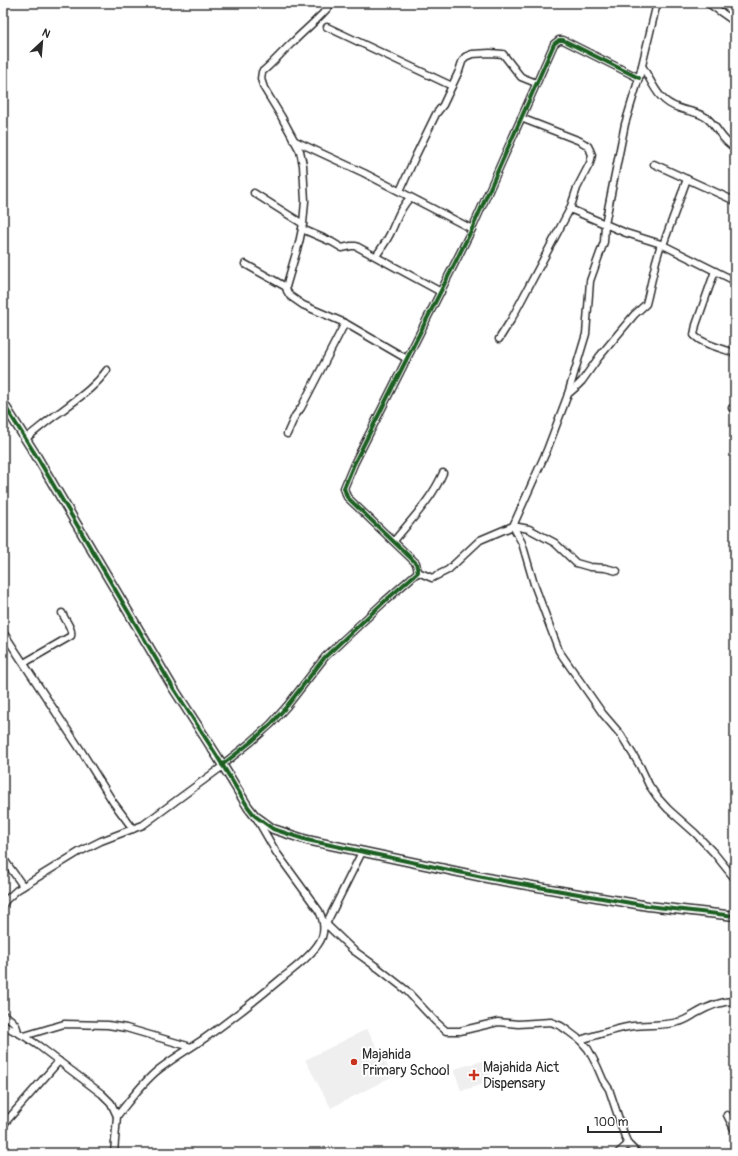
<svg xmlns="http://www.w3.org/2000/svg" width="738" height="1156" font-family="Pangolin,sans-serif">
<rect width="100%" height="100%" fill="#fff"/>
<filter id="ink" filterUnits="userSpaceOnUse"><feTurbulence type="fractalNoise" baseFrequency=".025" numOctaves="2"/><feDisplacementMap in="SourceGraphic" scale="8" xChannelSelector="R" yChannelSelector="G"/><feConvolveMatrix kernelMatrix="1 2 1 2 8 2 1 2 1" color-interpolation-filters="sRGB"/></filter>
<g filter="url(#ink)">
<g fill="#efefef">
<path d="M367,1029L393,1076L331,1108L305,1060Z"/>
<path d="M486,1060L493,1081L461,1091L454,1069Z"/>
</g>
<g fill="none" stroke-linecap="round" stroke-linejoin="round">
<defs>
<g id="street">
<path d="M332,3C321,17 307,28 294,41C283,51 273,63 262,72L261,79L264,88L281,116L300,151L303,165L305,201L303,224L299,243L286,287L287,291L290,296L303,305L345,323L407,359"/>
<path d="M657,3L639,78L625,124L605,224L604,242L590,281L586,334L567,397L547,450L513,526L522,543L534,584L559,651L603,714L621,735L640,766L649,785L658,798L668,809L695,833L714,853L735,879"/>
<path d="M708,3L735,22"/>
<path d="M327,27L452,86"/>
<path d="M642,66C653,83 657,101 679,108C689,112 700,112 708,119C719,129 721,140 735,148"/>
<path d="M293,140L364,173L472,229"/>
<path d="M654,164L735,201"/>
<path d="M400,191L416,155L436,114L443,105L459,71L462,62L465,57L472,54L490,53L503,54L521,77L536,83"/>
<path d="M254,193L303,224"/>
<path d="M570,209L626,233L661,244L735,281"/>
<path d="M302,229L332,242L342,248L351,246H356L441,292"/>
<path d="M663,245L687,179"/>
<path d="M376,256C381,249 386,242 390,234C396,222 400,207 410,198"/>
<path d="M245,264L286,287"/>
<path d="M715,271L696,325L694,335C701,344 724,349 735,353"/>
<path d="M499,339L511,320L570,209L577,188L590,163L592,155L590,150L588,146L580,141L521,118"/>
<path d="M568,394L575,388L582,381L599,357L634,315L646,304L648,296L656,261L661,244"/>
<path d="M732,408L735,407"/>
<path d="M287,434L295,416L301,408L345,323"/>
<path d="M25,439C37,430 48,420 60,412C77,399 94,388 107,370"/>
<path d="M394,541C411,520 432,499 443,473"/>
<path d="M418,572L432,578L448,570L480,540L513,526L529,529L555,543L576,563L590,567L605,568L617,571"/>
<path d="M3,632L82,752L113,802L133,829"/>
<path d="M24,663L71,636C73,629 65,620 62,613"/>
<path d="M222,765L251,742L271,724L287,706L325,657L385,601L418,572L416,563L347,497L344,488L354,464L472,229L554,44L559,40H563L639,78"/>
<path d="M3,858L23,886"/>
<path d="M3,905L6,900L17,890L79,852L101,841L143,825L223,766"/>
<path d="M326,924L353,950L378,968L406,990L435,1021L446,1031H460L498,1022L518,1024L551,1022L561,1026L568,1031L580,1040L588,1049L597,1066L603,1080L609,1089L625,1137L628,1144L637,1153"/>
<path d="M324,928L362,852"/>
<path d="M3,1015C11,1019 17,1023 18,1033"/>
<path d="M3,1025L24,1036L39,1046L102,1094L111,1103L117,1116L114,1153"/>
<path d="M24,1036L64,1024L108,1025L126,1028L191,1047"/>
<path d="M580,1040C597,1035 614,1029 633,1026C648,1024 664,1026 678,1022C684,1021 690,1017 695,1014C707,1007 721,1001 735,1001"/>
<path d="M727,1115L735,1131"/>
<path d="M117,1116C130,1100 142,1083 158,1070C173,1058 189,1049 205,1038C232,1019 257,999 282,978C294,969 317,951 322,937C325,928 323,919 319,911L276,852L257,819"/>
<path d="M3,1125L59,1061"/>
<path d="M618,1153L628,1144"/>
</g>
<path id="secondary" d="M3,403L37,457L172,686L217,756L248,807L255,816L273,829L307,840L492,879L648,906L735,916"/>
</defs>
<use href="#street" stroke="#2b2b2b" stroke-width="9"/>
<use href="#secondary" stroke="#2b2b2b" stroke-width="11"/>
<use href="#street" stroke="#fff" stroke-width="6"/>
<use href="#secondary" stroke="#fff" stroke-width="8"/>
<defs>
<g id="cycleway">
<path d="M3,403L37,457L172,686L217,756L248,807L255,816L273,829L307,840L492,879L648,906L735,916"/>
<path d="M222,765L251,742L271,724L287,706L325,657L385,601L418,572L416,563L347,497L344,488L354,464L472,229L554,44L559,40H563L639,78"/>
</g>
</defs>
<use href="#cycleway" stroke="#fff" stroke-width="6"/>
<use href="#cycleway" stroke="#1b5e20" stroke-width="4"/>
</g>
</g>
<g fill="#c8321e" stroke="#fff" stroke-width="1.5">
<circle cx="354" cy="1062" r="4"/>
<path d="M472 1069h4v4h4v4h-4v4h-4v-4h-4v-4h4z"/>
</g>
<g text-anchor="middle" stroke-width="4" stroke-linejoin="round" paint-order="stroke">
<g font-size="14" fill="#2b2b2b" stroke="#fff" text-anchor="start">
<text x="362" y="1059">Majahida<tspan x="362" dy="16">Primary School</tspan></text>
<text x="483" y="1072">Majahida Aict<tspan x="483" dy="16">Dispensary</tspan></text>
</g>
</g>
<rect width="738" height="1156" fill="none" stroke="#fff" stroke-width="16"/>
<rect x="8" y="8" width="722" height="1140" fill="none" stroke="#2b2b2b" stroke-width="1.5" filter="url(#ink)"/>
<g transform="translate(42 42) rotate(26)" stroke="#ffffff" stroke-width="3" paint-order="stroke">
<path d="M0-3L7 15L0 10L-7 15Z" fill="#2b2b2b"/>
<text y="-6" font-size="11" font-weight="bold" text-anchor="middle" fill="#2b2b2b">N</text>
</g>
<path d="M588 1126v6h73v-6" fill="none" stroke="#2b2b2b" stroke-width="2"/>
<text x="594" y="1126" font-size="12" fill="#2b2b2b" stroke="#ffffff" stroke-width="3" paint-order="stroke">100 m</text>
</svg>
